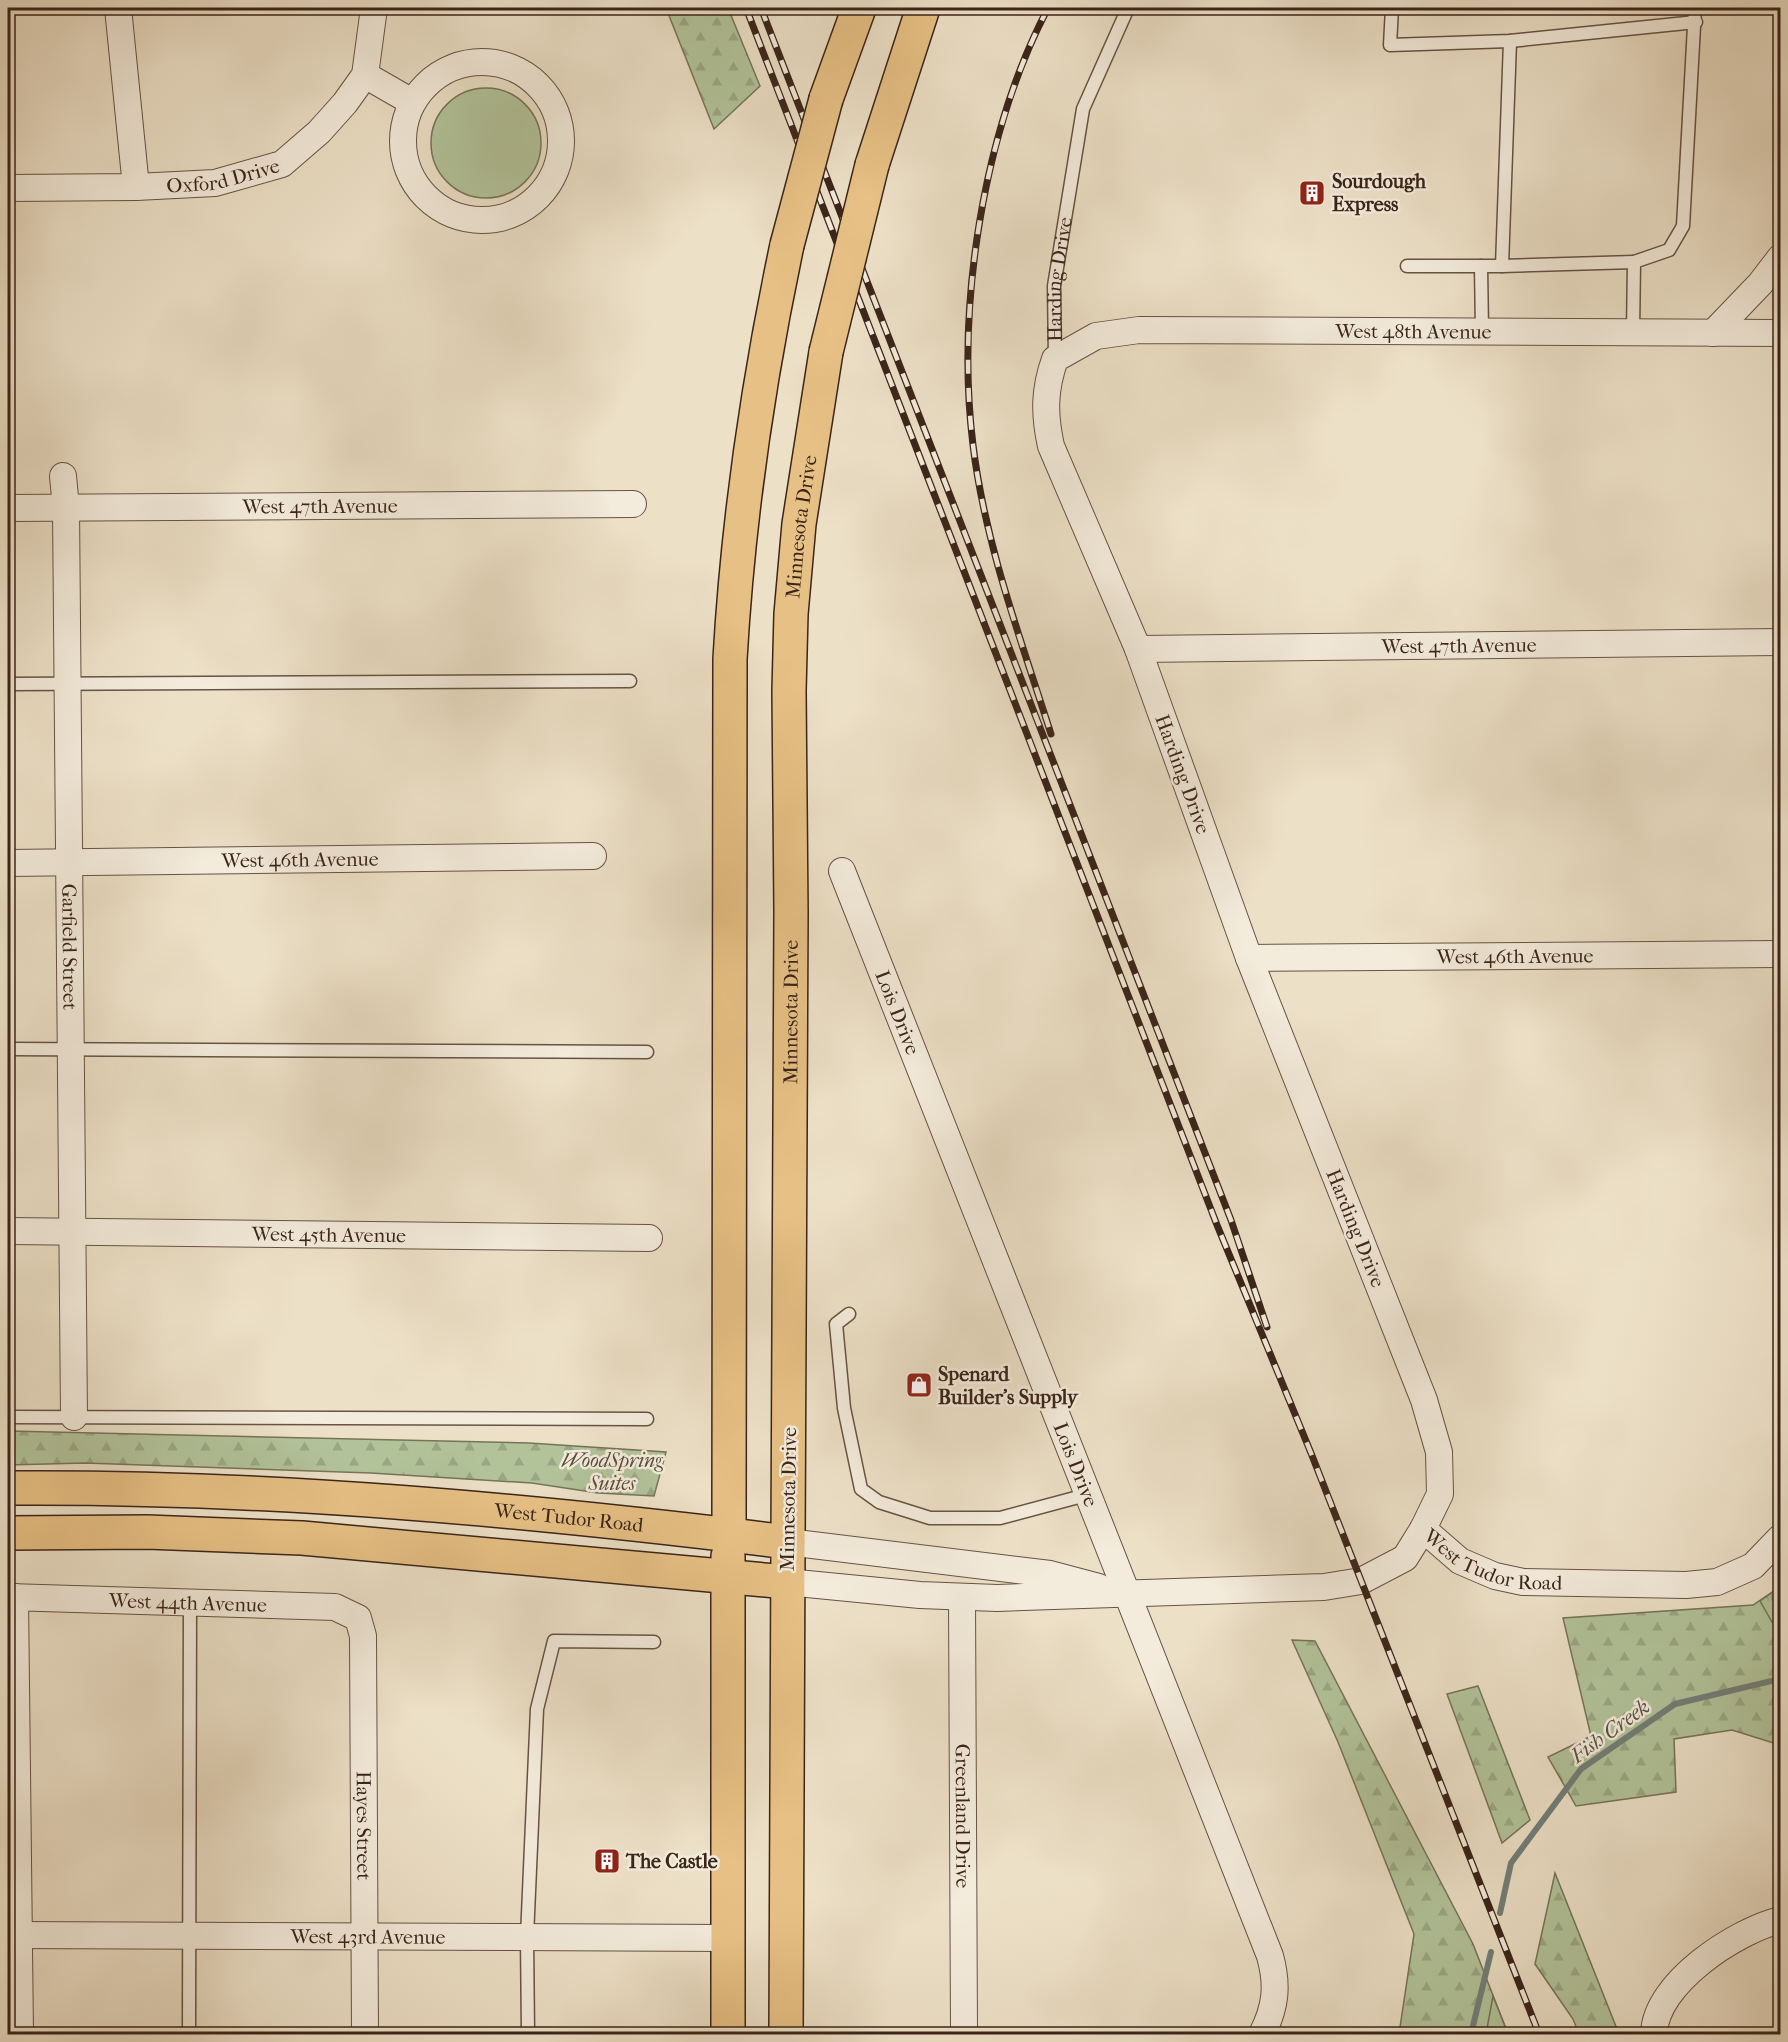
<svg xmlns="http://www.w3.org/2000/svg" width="1788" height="2042" font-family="'IM FELL French Canon',serif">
<defs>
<pattern id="forest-firs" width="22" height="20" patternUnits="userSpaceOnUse" patternTransform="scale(1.5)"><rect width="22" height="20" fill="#b2c39a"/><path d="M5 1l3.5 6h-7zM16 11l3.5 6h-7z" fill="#9aa784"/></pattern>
<pattern id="park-tufts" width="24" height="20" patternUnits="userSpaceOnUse" patternTransform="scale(1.5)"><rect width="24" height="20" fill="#b2c39a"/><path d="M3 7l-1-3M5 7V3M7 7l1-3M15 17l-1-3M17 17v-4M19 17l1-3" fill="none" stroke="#9aa784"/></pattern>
</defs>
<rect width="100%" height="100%" fill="#ece0c7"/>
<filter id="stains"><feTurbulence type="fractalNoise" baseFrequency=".00333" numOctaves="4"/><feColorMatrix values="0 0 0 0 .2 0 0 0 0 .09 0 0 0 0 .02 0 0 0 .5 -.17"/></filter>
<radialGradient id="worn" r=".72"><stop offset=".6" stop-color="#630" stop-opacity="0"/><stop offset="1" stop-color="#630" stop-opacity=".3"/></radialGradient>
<circle fill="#b2c39a" stroke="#76745a" stroke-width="1.5" cx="486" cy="143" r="55"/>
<g fill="url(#forest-firs)" stroke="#76745a" stroke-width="1.5">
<path d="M666,8H728L760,86L714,129Z"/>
<path d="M8,1431L529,1443L666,1452L654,1496L598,1493L532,1483L371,1473L85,1463L8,1465Z"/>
<path d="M1780,1587V1745L1732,1730L1674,1739L1676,1792L1576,1806L1548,1757L1591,1736L1563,1618L1753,1605Z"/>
<path d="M1292,1640L1315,1641L1473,1944L1508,2034H1399L1414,1934L1338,1742Z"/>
<path d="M1478,1686L1530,1820L1502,1843L1447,1694Z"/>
<path d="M1555,1873L1619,2034H1579L1573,2019L1535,1964Z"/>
</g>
<g fill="url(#park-tufts)" stroke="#76745a" stroke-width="1.5">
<path d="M1780,1587V1623L1772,1622L1760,1601Z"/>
<path d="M1493,1996L1508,2034H1486Z"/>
</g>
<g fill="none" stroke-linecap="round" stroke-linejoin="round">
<g stroke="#737f79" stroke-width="6">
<path d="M1500,1913L1511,1863L1581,1769L1675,1704L1780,1679"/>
<path d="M1471,2034L1491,1952"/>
</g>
<defs>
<g id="lane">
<path d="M1392,8L1390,45L1510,41L1696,22"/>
<path d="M1510,41L1502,266L1634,262"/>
<path d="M1407,266H1502"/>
<path d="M1481,266L1482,331"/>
<path d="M1633,332L1634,262L1669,250L1683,226L1695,8"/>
<path id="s1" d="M1055,359L1054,286L1083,109L1128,8"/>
<path d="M8,684L630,681"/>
<path d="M8,1049L647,1052"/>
<path d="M849,1314L836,1324L844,1408L861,1489L879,1502L930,1518H1000L1086,1495"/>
<path d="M8,1417L647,1419"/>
<path d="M189,2034L190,1602"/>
<path d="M528,2034L527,1937L537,1709L554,1641L654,1642"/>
</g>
<g id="street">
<path d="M118,8L136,187"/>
<circle cx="482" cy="141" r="79"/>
<path d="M365,75L412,102"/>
<path id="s2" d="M8,188L136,187L215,183L282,164L319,132L345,103L365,75L374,8"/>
<path d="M1713,333L1760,284L1780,258"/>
<path id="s3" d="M63,476L66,508L74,1417"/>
<path id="s4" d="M8,508L633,504"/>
<path id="s5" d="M1138,649L1780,642"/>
<path id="s6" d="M8,863L593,856"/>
<path id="s7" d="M842,871L1270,1956C1278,1985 1276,2007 1262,2034"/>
<path id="s8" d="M1249,958L1780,954"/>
<path id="s9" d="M8,1231L649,1238"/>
<path id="s10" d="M1423,1529L1460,1561L1495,1576L1523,1582L1686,1585L1717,1582L1753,1566L1780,1538"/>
<path d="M788,1542L1050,1574L1099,1587"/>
<path id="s11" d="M787,1582L920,1595L997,1598L1324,1587L1361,1581L1405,1558L1423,1529L1440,1494L1439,1452L1424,1400L1249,958L1138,649L1051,446C1044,414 1044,390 1055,359L1096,336L1139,330L1780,333"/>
<path id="s12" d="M8,1597L335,1607L358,1618L363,1636L365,2034"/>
<path d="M15,1597L20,2034"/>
<path id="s13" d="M962,1598L964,2034"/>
<path id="s14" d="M8,1935L728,1938"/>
<path d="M1654,2034C1655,1983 1736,1931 1780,1920"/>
</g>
<g id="primary">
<path id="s15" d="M8,1488C269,1486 529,1510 788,1542L786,2034"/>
<path d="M8,1533L147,1532L302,1538L787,1582"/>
<path d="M728,1556V2034"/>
</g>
<g id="highway">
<path d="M826,99L859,8"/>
<path d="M872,165L923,8"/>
<path d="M729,1534L730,659C738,519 758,382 787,245"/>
<path id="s16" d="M788,1542L791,912L789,691L791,614L799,524L826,352"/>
</g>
</defs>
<use href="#lane" stroke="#675344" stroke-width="15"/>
<use href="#street" stroke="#675344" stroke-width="28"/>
<use href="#primary" stroke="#3b2419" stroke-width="36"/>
<use href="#highway" stroke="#3b2419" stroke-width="36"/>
<use href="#lane" stroke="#f3ebdb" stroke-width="12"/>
<use href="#street" stroke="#f3ebdb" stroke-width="26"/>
<use href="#primary" stroke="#e6c084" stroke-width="33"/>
<use href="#highway" stroke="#e6c084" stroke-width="33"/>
<defs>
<g id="rail">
<path d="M746,8L1217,1225L1311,1453L1539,2034"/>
<path d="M761,8L1231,1220L1267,1327"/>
<path d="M1048,8C983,132 956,306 973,445C985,544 1021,640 1051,734"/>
</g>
</defs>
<use href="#rail" stroke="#3b2419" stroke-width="7"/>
<use href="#rail" stroke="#f3ebdb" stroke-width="4.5" stroke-dasharray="14" stroke-linecap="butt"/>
<defs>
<g id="highway-bridge">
<path d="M787,245L826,99"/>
<path d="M826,352L872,165"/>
</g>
</defs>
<use href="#highway-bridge" stroke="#3b2419" stroke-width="36" stroke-linecap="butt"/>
<use href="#highway-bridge" stroke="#e6c084" stroke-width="33"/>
</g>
<defs>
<symbol id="building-square" viewBox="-11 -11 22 22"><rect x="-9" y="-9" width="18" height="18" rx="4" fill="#8f2418" stroke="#f3ebdb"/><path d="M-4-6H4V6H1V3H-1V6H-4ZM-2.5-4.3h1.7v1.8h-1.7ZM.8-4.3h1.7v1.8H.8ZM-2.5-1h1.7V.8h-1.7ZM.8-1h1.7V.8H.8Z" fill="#fff"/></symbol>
<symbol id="shop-square" viewBox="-11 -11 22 22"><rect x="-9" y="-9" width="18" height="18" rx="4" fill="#8f2418" stroke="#f3ebdb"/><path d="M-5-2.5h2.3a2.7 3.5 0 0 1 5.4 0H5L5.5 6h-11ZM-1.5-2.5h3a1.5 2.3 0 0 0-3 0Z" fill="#fff"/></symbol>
</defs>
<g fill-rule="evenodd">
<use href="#building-square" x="1297" y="178" width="30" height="30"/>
<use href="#shop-square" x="904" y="1370" width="30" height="30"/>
<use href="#building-square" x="592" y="1846" width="30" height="30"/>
</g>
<g text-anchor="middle" stroke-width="5" stroke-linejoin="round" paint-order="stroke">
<g font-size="20" fill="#3b2419" stroke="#f3ebdb">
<text dy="7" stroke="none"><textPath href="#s2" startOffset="216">Oxford Drive</textPath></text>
<text dy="7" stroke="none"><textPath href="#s1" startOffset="80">Harding Drive</textPath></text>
<text dy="7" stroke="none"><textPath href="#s11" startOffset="2272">West 48th Avenue</textPath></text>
<text dy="7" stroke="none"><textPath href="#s4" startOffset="312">West 47th Avenue</textPath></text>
<text dy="7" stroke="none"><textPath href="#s16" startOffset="1016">Minnesota Drive</textPath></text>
<text dy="7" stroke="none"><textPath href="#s5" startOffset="321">West 47th Avenue</textPath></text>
<text transform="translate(1183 774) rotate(70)" y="7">Harding Drive</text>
<text dy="7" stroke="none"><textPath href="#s6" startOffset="292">West 46th Avenue</textPath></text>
<text dy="7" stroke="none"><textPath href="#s3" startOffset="471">Garfield Street</textPath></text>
<text dy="7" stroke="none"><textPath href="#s8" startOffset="266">West 46th Avenue</textPath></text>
<text dy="7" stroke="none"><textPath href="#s7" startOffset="152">Lois Drive</textPath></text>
<text dy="7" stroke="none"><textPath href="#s16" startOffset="530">Minnesota Drive</textPath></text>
<text transform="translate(1356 1228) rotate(68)" y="7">Harding Drive</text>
<text dy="7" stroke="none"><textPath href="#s9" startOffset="321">West 45th Avenue</textPath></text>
<text dy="7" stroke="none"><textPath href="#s7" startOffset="638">Lois Drive</textPath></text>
<text transform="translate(788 1499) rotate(-89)" y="7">Minnesota Drive</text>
<text dy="7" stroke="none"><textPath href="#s15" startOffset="562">West Tudor Road</textPath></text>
<text dy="7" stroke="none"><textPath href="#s10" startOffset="80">West Tudor Road</textPath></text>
<text dy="7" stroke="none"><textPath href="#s12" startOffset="180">West 44th Avenue</textPath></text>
<text dy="7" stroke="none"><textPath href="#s13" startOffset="218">Greenland Drive</textPath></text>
<text dy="7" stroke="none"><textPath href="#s12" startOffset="561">Hayes Street</textPath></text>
<text dy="7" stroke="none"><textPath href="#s14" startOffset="360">West 43rd Avenue</textPath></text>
</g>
<g font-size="20" font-weight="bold" fill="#3b2419" stroke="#f3ebdb" text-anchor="start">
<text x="1332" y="188">Sourdough<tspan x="1332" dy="23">Express</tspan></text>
<text x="938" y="1381">Spenard<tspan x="938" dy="23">Builder's Supply</tspan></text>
<text x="626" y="1868">The Castle</text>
</g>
<g font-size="20" font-style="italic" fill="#594c39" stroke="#f3ebdb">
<text x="612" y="1467">WoodSpring<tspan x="612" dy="23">Suites</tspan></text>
</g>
<g font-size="21" font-style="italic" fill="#575249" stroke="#f3ebdb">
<text transform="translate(1610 1731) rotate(-36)" y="7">Fish Creek</text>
</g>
</g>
<rect width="1788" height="2042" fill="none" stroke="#ece0c7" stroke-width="30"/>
<rect x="9" y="9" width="1770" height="2024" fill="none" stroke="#3b2419" stroke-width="3"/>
<rect x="15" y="15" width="1758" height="2012" fill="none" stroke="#3b2419" stroke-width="1.5"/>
<rect width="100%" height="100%" filter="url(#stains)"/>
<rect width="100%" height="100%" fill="url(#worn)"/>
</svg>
